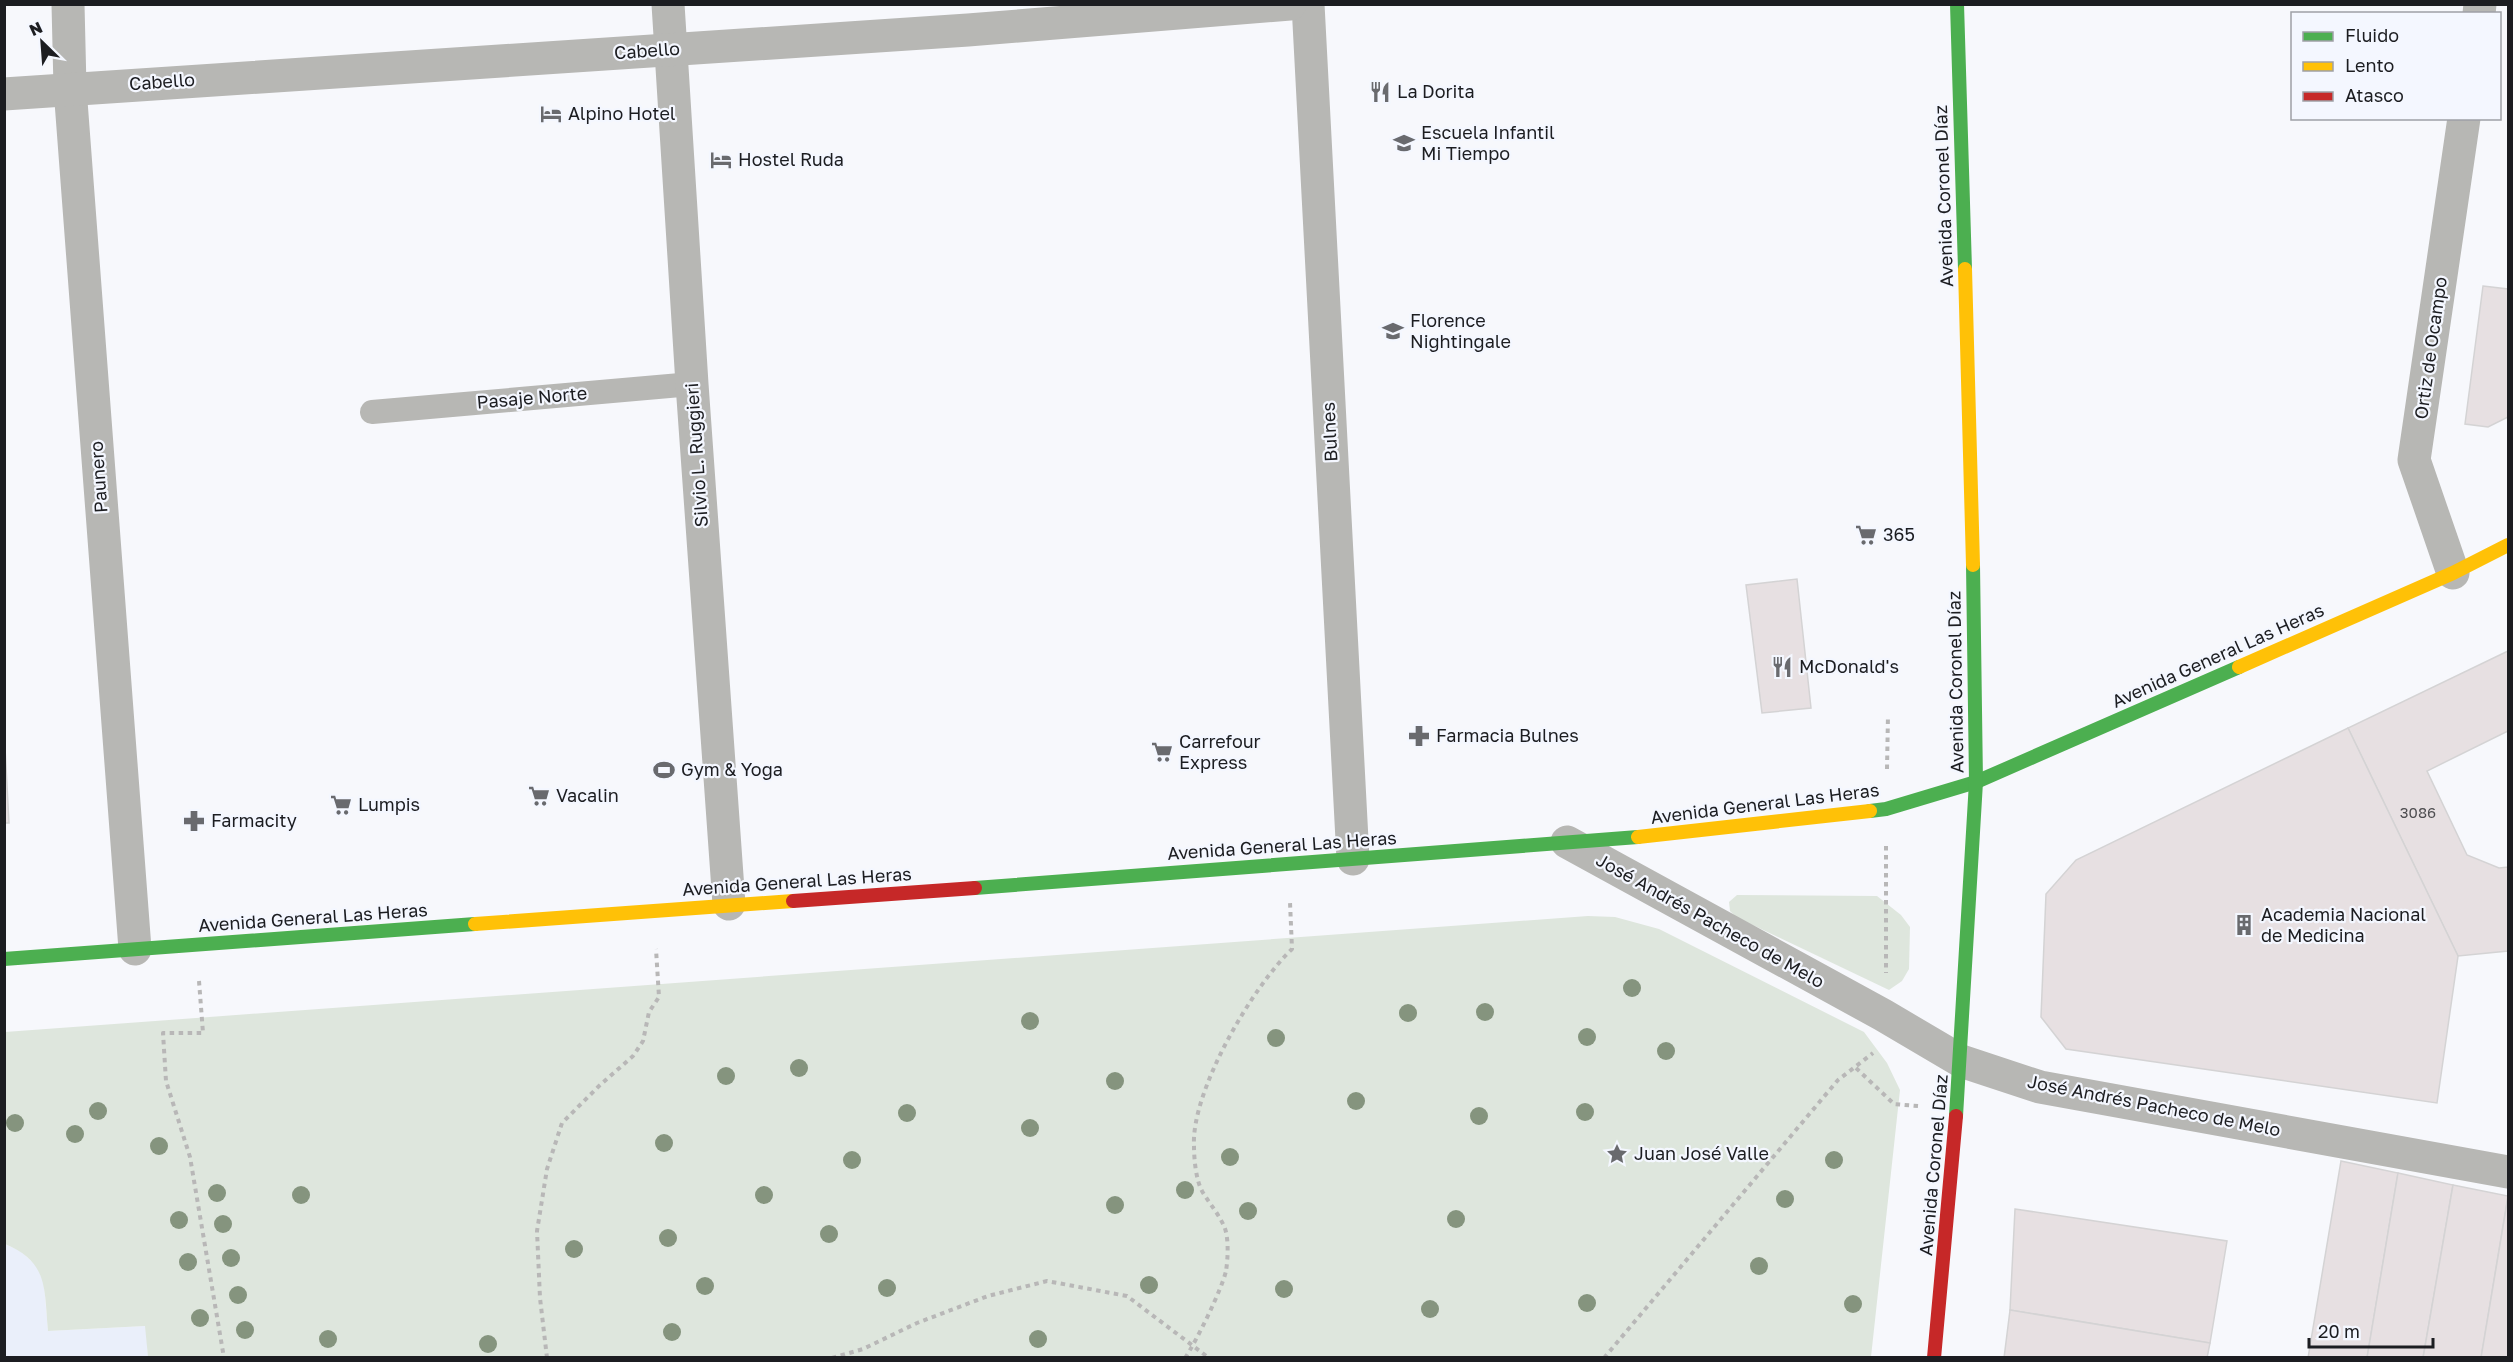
<svg xmlns="http://www.w3.org/2000/svg" width="2513" height="1362" font-family="'Golos Text',sans-serif">
<rect width="100%" height="100%" fill="#f7f8fc"/>
<path fill="#eaeffa" d="M4,1244L19,1250L37,1266L44,1284L48,1331L146,1326L148,1357H5Z"/>
<g fill="#dee6dd">
<path d="M1737,895L1877,896L1901,915L1910,927L1909,969L1902,981L1889,990L1736,917L1730,911L1729,902Z"/>
<path d="M1588,916L1615,917L1659,929L1864,1032L1887,1063L1900,1090L1871,1357H148L145,1326L48,1331C44,1289 49,1262 5,1244V1032Z"/>
</g>
<g fill="#e7e0e2" stroke="#d4d3d4" stroke-width="1.5">
<path d="M2483,286L2508,289V417L2488,427L2465,424Z"/>
<path d="M1797,579L1811,708L1762,713L1746,585Z"/>
<path d="M2508,651V731L2427,771L2467,855L2499,868L2508,867V951L2458,956L2348,728Z"/>
<path d="M2348,728L2458,956L2437,1103L2066,1049L2041,1017L2046,894L2076,860Z"/>
<path d="M4,729L9,823H4Z"/>
<path d="M2341,1161L2398,1173L2367,1358H2308Z"/>
<path d="M2398,1173L2453,1185L2423,1358H2367Z"/>
<path d="M2453,1185L2508,1196L2481,1358H2423Z"/>
<path d="M2508,1197V1358H2481Z"/>
<path d="M2015,1209L2227,1241L2210,1343L2010,1310Z"/>
<path d="M2010,1310L2210,1343L2207,1358H2004Z"/>
</g>
<g fill="none" stroke-linecap="round" stroke-linejoin="round">
<g stroke="#b8b7b7" stroke-width="4" stroke-dasharray="4.5 4.5" stroke-linecap="butt">
<path d="M1887,769L1888,715"/>
<path d="M1886,846V973"/>
<path d="M199,981L203,1033H163L166,1081L190,1157L224,1358"/>
<path d="M1856,1068L1894,1104L1918,1106"/>
<path d="M547,1358L540,1298L537,1231L547,1169L562,1123L599,1086L633,1056L643,1041L649,1012L659,997L656,949"/>
<path d="M832,1358L863,1349L917,1323L988,1296L1047,1281L1127,1296L1209,1358"/>
<path d="M1185,1358C1196,1342 1222,1289 1226,1271C1228,1258 1229,1237 1224,1226C1218,1213 1209,1203 1202,1191C1196,1180 1194,1159 1194,1146C1191,1091 1253,986 1292,949L1290,902"/>
<path d="M1604,1358L1838,1080L1873,1053"/>
</g>
<path stroke="#b7b7b4" stroke-width="24" d="M372,412L692,384"/>
<g stroke="#b7b7b4" stroke-width="33">
<path d="M68,4L70,88L135,949"/>
<path d="M668,4L692,384L729,904"/>
<path d="M1308,4L1353,859"/>
<path d="M2479,14L2480,4"/>
<path d="M4,94L968,30L1290,4"/>
<path d="M2453,573L2414,460L2464,118"/>
<path d="M1567,842L1883,1015L1961,1061L2040,1087L2508,1172"/>
</g>
<g stroke="#4caf50" stroke-width="14">
<path d="M1957,4L1965,269"/>
<path d="M1870,811L1886,809L1976,782L2239,667"/>
<path d="M975,888L1638,837"/>
<path d="M4,959L475,924"/>
<path d="M1956,1116L1976,782L1973,565"/>
</g>
<g stroke="#ffc107" stroke-width="14">
<path d="M1965,269L1973,565"/>
<path d="M2239,667L2453,573L2508,545"/>
<path d="M1638,837L1870,811"/>
<path d="M475,924L793,901"/>
</g>
<g stroke="#c62828" stroke-width="14">
<path d="M793,901L975,888"/>
<path d="M1934,1358L1956,1116"/>
</g>
</g>
<g fill="#85947e">
<circle cx="1632" cy="988" r="9"/>
<circle cx="1485" cy="1012" r="9"/>
<circle cx="1408" cy="1013" r="9"/>
<circle cx="1030" cy="1021" r="9"/>
<circle cx="1587" cy="1037" r="9"/>
<circle cx="1276" cy="1038" r="9"/>
<circle cx="1666" cy="1051" r="9"/>
<circle cx="799" cy="1068" r="9"/>
<circle cx="726" cy="1076" r="9"/>
<circle cx="1115" cy="1081" r="9"/>
<circle cx="1356" cy="1101" r="9"/>
<circle cx="98" cy="1111" r="9"/>
<circle cx="1585" cy="1112" r="9"/>
<circle cx="907" cy="1113" r="9"/>
<circle cx="1479" cy="1116" r="9"/>
<circle cx="15" cy="1123" r="9"/>
<circle cx="1030" cy="1128" r="9"/>
<circle cx="75" cy="1134" r="9"/>
<circle cx="664" cy="1143" r="9"/>
<circle cx="159" cy="1146" r="9"/>
<circle cx="1230" cy="1157" r="9"/>
<circle cx="852" cy="1160" r="9"/>
<circle cx="1834" cy="1160" r="9"/>
<circle cx="1185" cy="1190" r="9"/>
<circle cx="217" cy="1193" r="9"/>
<circle cx="301" cy="1195" r="9"/>
<circle cx="764" cy="1195" r="9"/>
<circle cx="1785" cy="1199" r="9"/>
<circle cx="1115" cy="1205" r="9"/>
<circle cx="1248" cy="1211" r="9"/>
<circle cx="1456" cy="1219" r="9"/>
<circle cx="179" cy="1220" r="9"/>
<circle cx="223" cy="1224" r="9"/>
<circle cx="829" cy="1234" r="9"/>
<circle cx="668" cy="1238" r="9"/>
<circle cx="574" cy="1249" r="9"/>
<circle cx="231" cy="1258" r="9"/>
<circle cx="188" cy="1262" r="9"/>
<circle cx="1759" cy="1266" r="9"/>
<circle cx="1149" cy="1285" r="9"/>
<circle cx="705" cy="1286" r="9"/>
<circle cx="887" cy="1288" r="9"/>
<circle cx="1284" cy="1289" r="9"/>
<circle cx="238" cy="1295" r="9"/>
<circle cx="1587" cy="1303" r="9"/>
<circle cx="1853" cy="1304" r="9"/>
<circle cx="1430" cy="1309" r="9"/>
<circle cx="200" cy="1318" r="9"/>
<circle cx="245" cy="1330" r="9"/>
<circle cx="672" cy="1332" r="9"/>
<circle cx="328" cy="1339" r="9"/>
<circle cx="1038" cy="1339" r="9"/>
<circle cx="488" cy="1344" r="9"/>
</g>
<defs>
<symbol id="restaurant-bare" viewBox="-9 -9 18 18"><path d="M-5-6h1v4h1v-4h1v4h1v-4h1v5L-1.5 .5V6h-2V.5L-5-1ZM5-6V6H3V1.5H1.5Q1.5-4 5-6Z" fill="#696a6e" stroke="#f4f7ff" stroke-width="2.5" paint-order="stroke"/></symbol>
<symbol id="hotel-bare" viewBox="-9 -9 18 18"><path d="M-6-4.5h1.5V1H6V5H4.5V3h-9V5H-6ZM-4 0a1.8 1.8 0 1 1 3.6 0ZM.5 0V-2.5h3Q6-2.5 6 0Z" fill="#696a6e" stroke="#f4f7ff" stroke-width="2.5" paint-order="stroke"/></symbol>
<symbol id="school-bare" viewBox="-9 -9 18 18"><path d="M0-5L7-2L0 1L-7-2ZM-4 1L0 2.5L4 1V4Q0 6-4 4Z" fill="#696a6e" stroke="#f4f7ff" stroke-width="2.5" paint-order="stroke"/></symbol>
<symbol id="supermarket-bare" viewBox="-9 -9 18 18"><path d="M-6-5.5h2.5l.6 2H6L4.5 2H-2.5L-4.4-4H-6ZM-1.5 3.2a1.3 1.3 0 1 0 .1 0ZM3 3.2a1.3 1.3 0 1 0 .1 0Z" fill="#696a6e" stroke="#f4f7ff" stroke-width="2.5" paint-order="stroke"/></symbol>
<symbol id="pharmacy-bare" viewBox="-9 -9 18 18"><path d="M-2-6h4v4h4v4h-4v4h-4v-4h-4v-4h4Z" fill="#696a6e" stroke="#f4f7ff" stroke-width="2.5" paint-order="stroke"/></symbol>
<symbol id="stadium-bare" viewBox="-9 -9 18 18"><path d="M0-5a6.5 5 0 1 0 0 10a6.5 5 0 1 0 0-10ZM-3.5-1.8h7v3.6h-7Z" fill="#696a6e" stroke="#f4f7ff" stroke-width="2.5" paint-order="stroke"/></symbol>
<symbol id="building-bare" viewBox="-9 -9 18 18"><path d="M-4-6H4V6H1V3H-1V6H-4ZM-2.5-4.3h1.7v1.8h-1.7ZM.8-4.3h1.7v1.8H.8ZM-2.5-1h1.7V.8h-1.7ZM.8-1h1.7V.8H.8Z" fill="#696a6e" stroke="#f4f7ff" stroke-width="2.5" paint-order="stroke"/></symbol>
<symbol id="sight-bare" viewBox="-9 -9 18 18"><path d="M0-6L1.8-2.2L6-1.7L2.9 1.2L3.7 5.4L0 3.3L-3.7 5.4L-2.9 1.2L-6-1.7L-1.8-2.2Z" fill="#696a6e" stroke="#f4f7ff" stroke-width="2.5" paint-order="stroke"/></symbol>
</defs>
<g fill-rule="evenodd">
<use href="#restaurant-bare" x="1365" y="77" width="30" height="30"/>
<use href="#hotel-bare" x="536" y="99" width="30" height="30"/>
<use href="#school-bare" x="1389" y="128" width="30" height="30"/>
<use href="#hotel-bare" x="706" y="145" width="30" height="30"/>
<use href="#school-bare" x="1378" y="316" width="30" height="30"/>
<use href="#supermarket-bare" x="1851" y="520" width="30" height="30"/>
<use href="#restaurant-bare" x="1767" y="652" width="30" height="30"/>
<use href="#pharmacy-bare" x="1404" y="721" width="30" height="30"/>
<use href="#supermarket-bare" x="1147" y="737" width="30" height="30"/>
<use href="#stadium-bare" x="649" y="755" width="30" height="30"/>
<use href="#supermarket-bare" x="524" y="781" width="30" height="30"/>
<use href="#supermarket-bare" x="326" y="790" width="30" height="30"/>
<use href="#pharmacy-bare" x="179" y="806" width="30" height="30"/>
<use href="#building-bare" x="2229" y="910" width="30" height="30"/>
<use href="#sight-bare" x="1602" y="1139" width="30" height="30"/>
</g>
<g text-anchor="middle" stroke-width="4.5" stroke-linejoin="round" paint-order="stroke">
<g font-size="15" fill="#4f4e51">
<text x="2418" y="818">3086</text>
</g>
<g font-size="18" fill="#1c1d21" stroke="#f4f7ff">
<text transform="translate(647 51) rotate(-4)" y="6">Cabello</text>
<text transform="translate(162 82) rotate(-4)" y="6">Cabello</text>
<text transform="translate(1944 196) rotate(-92)" y="6">Avenida Coronel Díaz</text>
<text transform="translate(2431 348) rotate(-82)" y="6">Ortiz de Ocampo</text>
<text transform="translate(532 398) rotate(-5)" y="6">Pasaje Norte</text>
<text transform="translate(1330 432) rotate(-93)" y="6">Bulnes</text>
<text transform="translate(697 455) rotate(-94)" y="6">Silvio L. Ruggieri</text>
<text transform="translate(99 477) rotate(-94)" y="6">Paunero</text>
<text transform="translate(2218 656) rotate(-24)" y="6">Avenida General Las Heras</text>
<text transform="translate(1956 682) rotate(-91)" y="6">Avenida Coronel Díaz</text>
<text transform="translate(1765 804) rotate(-7)" y="6">Avenida General Las Heras</text>
<text transform="translate(1282 846) rotate(-4)" y="6">Avenida General Las Heras</text>
<text transform="translate(797 882) rotate(-4)" y="6">Avenida General Las Heras</text>
<text transform="translate(313 918) rotate(-4)" y="6">Avenida General Las Heras</text>
<text transform="translate(1710 921) rotate(29)" y="6">José Andrés Pacheco de Melo</text>
<text transform="translate(2154 1106) rotate(11)" y="6">José Andrés Pacheco de Melo</text>
<text transform="translate(1934 1165) rotate(-85)" y="6">Avenida Coronel Díaz</text>
</g>
<g font-size="18" fill="#1c1d21" stroke="#f4f7ff" text-anchor="start">
<text x="1397" y="98">La Dorita</text>
<text x="568" y="120">Alpino Hotel</text>
<text x="1421" y="139">Escuela Infantil<tspan x="1421" dy="21">Mi Tiempo</tspan></text>
<text x="738" y="166">Hostel Ruda</text>
<text x="1410" y="327">Florence<tspan x="1410" dy="21">Nightingale</tspan></text>
<text x="1883" y="541">365</text>
<text x="1799" y="673">McDonald's</text>
<text x="1436" y="742">Farmacia Bulnes</text>
<text x="1179" y="748">Carrefour<tspan x="1179" dy="21">Express</tspan></text>
<text x="681" y="776">Gym &amp; Yoga</text>
<text x="556" y="802">Vacalin</text>
<text x="358" y="811">Lumpis</text>
<text x="211" y="827">Farmacity</text>
<text x="2261" y="921">Academia Nacional<tspan x="2261" dy="21">de Medicina</tspan></text>
<text x="1634" y="1160">Juan José Valle</text>
</g>
</g>
<rect width="2513" height="1362" fill="none" stroke="#1c1d21" stroke-width="12"/>
<rect x="2291" y="12" width="210" height="108" fill="#f4f7ff" stroke="#9ea0a6" stroke-width="1.5"/>
<rect x="2303" y="32" width="30" height="9" fill="#4caf50" stroke="#9ea0a6" stroke-width="1.5"/>
<text x="2345" y="42" font-size="18" fill="#1c1d21">Fluido</text>
<rect x="2303" y="62" width="30" height="9" fill="#ffc107" stroke="#9ea0a6" stroke-width="1.5"/>
<text x="2345" y="72" font-size="18" fill="#1c1d21">Lento</text>
<rect x="2303" y="92" width="30" height="9" fill="#c62828" stroke="#9ea0a6" stroke-width="1.5"/>
<text x="2345" y="102" font-size="18" fill="#1c1d21">Atasco</text>
<g transform="translate(42 42) rotate(335)" stroke="#f4f7ff" stroke-width="4.5" paint-order="stroke">
<path d="M0-4.5L10 22L0 15L-10 22Z" fill="#1c1d21"/>
<text y="-9" font-size="16" font-weight="bold" text-anchor="middle" fill="#1c1d21">N</text>
</g>
<path d="M2309 1338v9h124v-9" fill="none" stroke="#1c1d21" stroke-width="3"/>
<text x="2318" y="1338" font-size="18" fill="#1c1d21" stroke="#f4f7ff" stroke-width="4.5" paint-order="stroke">20 m</text>
</svg>
